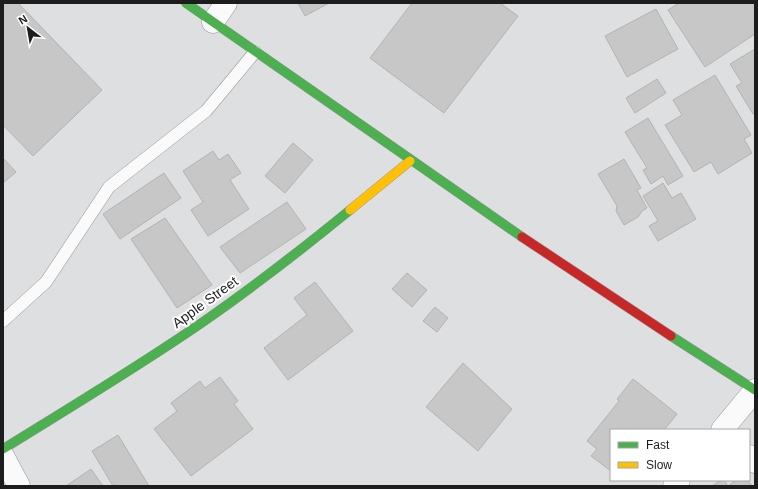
<svg xmlns="http://www.w3.org/2000/svg" width="758" height="489" font-family="Arial,sans-serif">
<rect width="100%" height="100%" fill="#dedfe0"/>
<g fill="#c7c7c7" stroke="#b3b3b3">
<path d="M3,3H18L102,90L33,156L3,125Z"/>
<path d="M298,3H329L305,16Z"/>
<path d="M412,3H500L518,16L444,113L370,58Z"/>
<path d="M679,3H755V34L705,67L668,10Z"/>
<path d="M656,9L678,49L627,77L605,36Z"/>
<path d="M755,49V113L753,114L736,86L742,83L730,64Z"/>
<path d="M715,75L751,135L744,139L752,153L718,174L711,162L694,172L665,125L682,115L673,100Z"/>
<path d="M657,79L666,93L635,113L626,98Z"/>
<path d="M648,118L683,176L668,185L663,176L651,184L643,170L647,168L625,132Z"/>
<path d="M293,143L313,160L285,193L265,176Z"/>
<path d="M213,151L219,160L228,154L241,173L230,180L249,209L208,236L191,210L203,202L183,171Z"/>
<path d="M3,158L16,172L3,183Z"/>
<path d="M624,159L641,188L637,190L647,208L642,211L638,217L624,225L616,211L617,206L598,174Z"/>
<path d="M164,173L181,198L120,239L103,214Z"/>
<path d="M663,183L672,198L681,193L696,219L658,241L649,226L658,221L643,196Z"/>
<path d="M287,202L306,229L240,273L220,247Z"/>
<path d="M165,218L212,285L177,308L131,239Z"/>
<path d="M407,273L427,290L412,307L392,289Z"/>
<path d="M315,282L353,331L288,380L264,348L307,315L294,298Z"/>
<path d="M435,307L448,318L437,332L423,321Z"/>
<path d="M463,363L512,409L478,451L426,407Z"/>
<path d="M220,377L238,401L234,404L253,429L191,476L154,429L177,411L171,403L200,381L205,388Z"/>
<path d="M633,379L677,414L664,430H611V471L591,456L597,449L587,441L619,401L617,399Z"/>
<path d="M118,435L149,486H113L92,451Z"/>
<path d="M91,469L103,486H66Z"/>
<path d="M721,480H724L728,486L736,480H748L752,486H712Z"/>
</g>
<g fill="none" stroke-linecap="round" stroke-linejoin="round">
<defs>
<path id="lane" d="M3,321L46,282L109,187L206,111L255,52"/>
<g id="street">
<path d="M213,22L226,3"/>
<path d="M722,430L755,390"/>
<path d="M3,456L19,486"/>
<path d="M749,456L755,462"/>
<path d="M674,486L679,480"/>
</g>
<g id="fast">
<path d="M186,3L522,237"/>
<path d="M671,336L755,390"/>
<path d="M3,449C69,408 136,368 200,324C252,288 301,250 350,210"/>
</g>
<path id="slow" d="M350,210L410,161"/>
<path id="jam" d="M522,237L671,336"/>
</defs>
<use href="#lane" stroke="#969697" stroke-width="13"/>
<use href="#street" stroke="#969697" stroke-width="23"/>
<use href="#fast" stroke="#969697" stroke-width="10"/>
<use href="#slow" stroke="#969697" stroke-width="10"/>
<use href="#jam" stroke="#969697" stroke-width="10"/>
<use href="#lane" stroke="#fafafa" stroke-width="12"/>
<use href="#street" stroke="#fafafa" stroke-width="22"/>
<use href="#fast" stroke="#4caf50" stroke-width="9"/>
<use href="#slow" stroke="#ffc107" stroke-width="9"/>
<use href="#jam" stroke="#c62828" stroke-width="9"/>
</g>
<g text-anchor="middle" stroke-width="4" stroke-linejoin="round" paint-order="stroke">
<g font-size="14" fill="#1d1d1e" stroke="#fff">
<text transform="translate(205 302) rotate(-36)" y="5">Apple Street</text>
</g>
</g>
<rect width="758" height="489" fill="none" stroke="#1d1d1e" stroke-width="8"/>
<rect x="610" y="429" width="140" height="52" fill="#ffffff" stroke="#a5a5a5"/>
<rect x="618" y="442" width="20" height="6" fill="#4caf50" stroke="#a5a5a5"/>
<text x="646" y="449" font-size="12" fill="#1d1d1e">Fast</text>
<rect x="618" y="462" width="20" height="6" fill="#ffc107" stroke="#a5a5a5"/>
<text x="646" y="469" font-size="12" fill="#1d1d1e">Slow</text>
<g transform="translate(28 28) rotate(329)" stroke="#ffffff" stroke-width="3" paint-order="stroke">
<path d="M0-3L7 15L0 10L-7 15Z" fill="#1d1d1e"/>
<text y="-6" font-size="11" font-weight="bold" text-anchor="middle" fill="#1d1d1e">N</text>
</g>
</svg>
